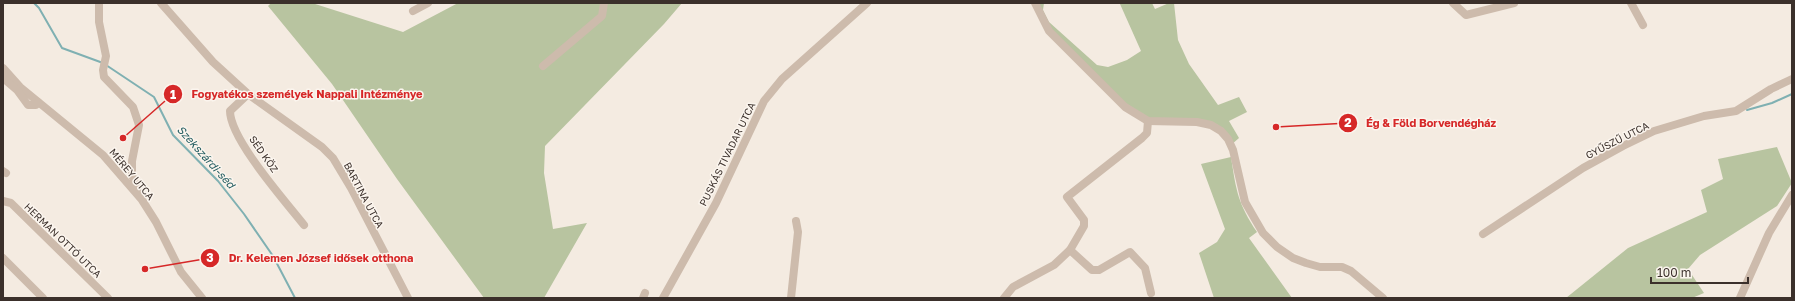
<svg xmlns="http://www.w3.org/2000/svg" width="1795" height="301" font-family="'Golos Text',sans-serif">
<rect width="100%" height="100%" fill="#f4ebe1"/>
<g fill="#b8c4a0">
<path d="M271,3H312L403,32L458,3H682L664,24L545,146L544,173L553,229L587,223L544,298H484L397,179L332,84L268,6Z"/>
<path d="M1035,3H1044L1043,10L1049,22L1097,65L1108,67L1127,60L1141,51L1120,4L1152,3L1155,9L1169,3H1174L1178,40L1189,64L1218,105L1239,97L1247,112L1229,121L1239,138L1231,145L1211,125L1148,121L1125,107L1049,31Z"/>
<path d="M1777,147L1792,183L1777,206L1700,255L1688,269L1704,293L1692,298H1566L1628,248L1707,212L1701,190L1723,179L1718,159Z"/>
<path d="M1231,157C1236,190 1238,204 1257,232L1249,238L1292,298H1214L1199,253L1217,242L1225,229L1201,164Z"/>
</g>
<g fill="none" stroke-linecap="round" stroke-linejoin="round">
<g stroke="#7fb0b2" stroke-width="2">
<path d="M34,3L39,8L62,48L103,63"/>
<path d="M106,65L154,97L173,135L218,181L244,214L273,256L295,298"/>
<path d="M1747,110L1772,103L1792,94"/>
</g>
<g stroke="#cdbbac" stroke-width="8">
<path d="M99,3V22L106,56L103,70L104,77L133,107L139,125L132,161V175L139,193"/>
<path d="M161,3L213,62L248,94L322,147L333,158L351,188L408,298"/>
<path d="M1035,3L1049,31L1125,107L1148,121L1197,122L1211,125L1221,131L1228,139L1233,150L1245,202L1263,233L1277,247L1293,258L1306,263L1320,267H1342L1351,271L1383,298"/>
<path d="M1453,3L1466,15L1514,3"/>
<path d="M1631,3L1643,25"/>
<path d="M413,11L428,3"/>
<path d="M543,66L602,16L604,3"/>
<path d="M3,68L20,87L103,155L142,200L156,222L181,272L202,298"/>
<path d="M3,78L17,90L28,105H36L38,102"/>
<path d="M248,94L230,111C230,139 285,201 304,225"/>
<path d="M3,171L6,173"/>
<path d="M3,201L11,203L108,298"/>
<path d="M1483,234L1583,168L1623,146L1654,131L1704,116L1736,111L1771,89L1792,79"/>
<path d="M1070,250L1092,270H1099L1130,252L1145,268L1151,293"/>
<path d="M3,258L43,298"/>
<path d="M643,298L645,293"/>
<path d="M663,298L716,203L764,101L782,79L867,3"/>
<path d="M791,298L798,232L796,221"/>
<path d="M1004,298L1013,287L1054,265L1070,250L1084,226V220L1067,197L1142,138L1147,133L1148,121"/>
<path d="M1740,298L1769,233L1792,195"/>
</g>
</g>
<g text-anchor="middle" stroke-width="3" stroke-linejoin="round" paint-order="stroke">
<g font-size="10" fill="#3b302b" stroke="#fbf5ee">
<text transform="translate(1617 140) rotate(-27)" y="4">GYŰSZŰ UTCA</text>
<text transform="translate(264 154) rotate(55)" y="4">SÉD KÖZ</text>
<text transform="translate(727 154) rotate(-64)" y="4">PUSKÁS TIVADAR UTCA</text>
<text transform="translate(132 174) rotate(50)" y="4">MÉREY UTCA</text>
<text transform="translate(364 195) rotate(62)" y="4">BARTINA UTCA</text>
<text transform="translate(63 240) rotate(44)" y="4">HERMAN OTTÓ UTCA</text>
</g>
<g font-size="11" font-style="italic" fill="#1f5a5e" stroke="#fbf5ee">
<text transform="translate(206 157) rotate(48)" y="4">Szekszárdi-séd</text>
</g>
</g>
<path fill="none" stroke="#d62828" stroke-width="1.5" d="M123 138L173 94M1276 127L1348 123M145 269L210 258"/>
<g fill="#d62828" stroke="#fbf5ee" stroke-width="1.5">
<circle cx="123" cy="138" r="4"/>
<circle cx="1276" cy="127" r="4"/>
<circle cx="145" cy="269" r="4"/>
<circle cx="173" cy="94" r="10"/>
<circle cx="1348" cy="123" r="10"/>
<circle cx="210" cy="258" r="10"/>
</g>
<g font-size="12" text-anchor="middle" font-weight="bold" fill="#fff">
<text x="173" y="99">1</text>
<text x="1348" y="127">2</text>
<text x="210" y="262">3</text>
</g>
<g font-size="11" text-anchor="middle" font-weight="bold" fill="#d62828" stroke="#fbf5ee" stroke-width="3" stroke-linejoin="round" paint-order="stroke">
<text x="307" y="98">Fogyatékos személyek Nappali Intézménye</text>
<text x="1431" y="127">Ég &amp; Föld Borvendégház</text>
<text x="321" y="262">Dr. Kelemen József idősek otthona</text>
</g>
<rect width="1795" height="301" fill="none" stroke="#3b302b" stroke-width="8"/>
<path d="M1651 277v6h97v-6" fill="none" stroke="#3b302b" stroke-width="2"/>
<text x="1657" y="277" font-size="12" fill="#3b302b" stroke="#fbf5ee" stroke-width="3" paint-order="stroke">100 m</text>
</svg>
